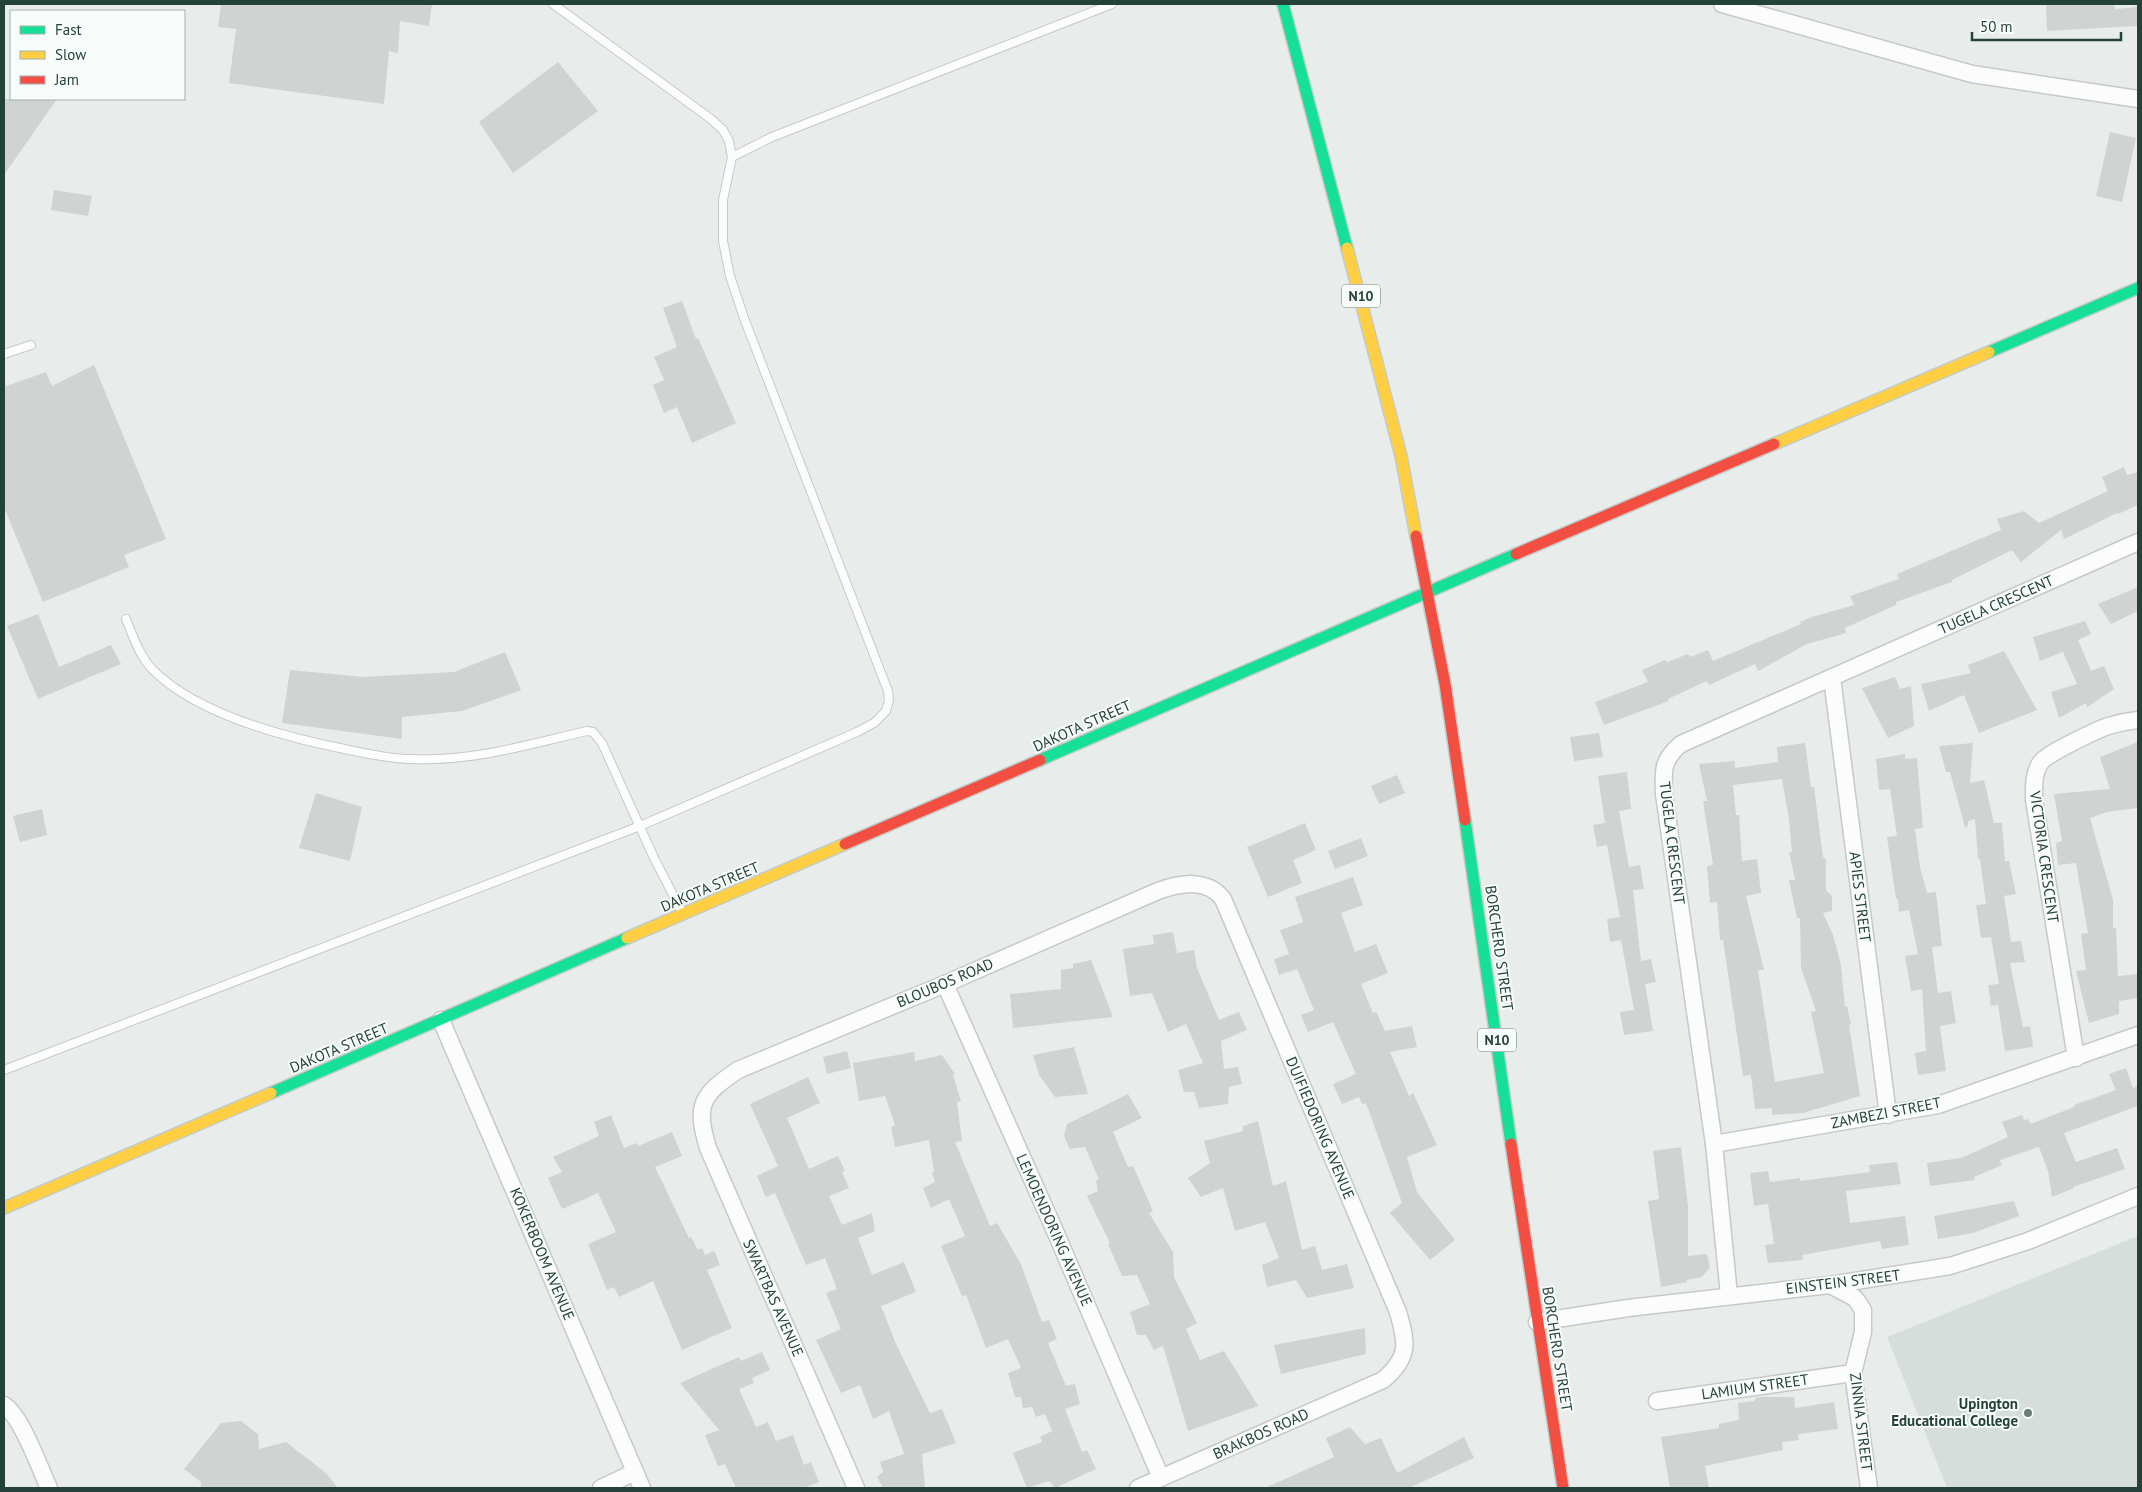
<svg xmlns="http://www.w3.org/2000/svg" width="2142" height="1492" font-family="'PT Sans',sans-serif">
<rect width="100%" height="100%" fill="#e8edeb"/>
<path fill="#d6dedb" d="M2138,1236V1488H1947L1887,1337Z"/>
<g fill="#cfd4d2" fill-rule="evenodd">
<path d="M221,4H432L429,26L400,21L398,53L389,51L384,104L229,83L236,29L218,27Z"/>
<path d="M2046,4H2114L2115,9L2138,7V26L2047,31Z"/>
<path d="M558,62L598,111L513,173L479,122Z"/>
<path d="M4,99H57L4,175Z"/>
<path d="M2110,132L2136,138L2122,202L2096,196Z"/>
<path d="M54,190L92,196L88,216L51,210Z"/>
<path d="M682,301L696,339L698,338L736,423L692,443L677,407L664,413L653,385L664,380L654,357L677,347L663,308Z"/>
<path d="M94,365L166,539L124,555L129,567L43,602L4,507V387L46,372L52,386Z"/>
<path d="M2124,467L2127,475L2138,472V505L2118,514L2117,513L2064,539L2061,530L2021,562L2012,550L1952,580V582L1896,602V605L1845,628L1846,633L1807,644L1758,671L1755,664L1709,685L1707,681L1668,699L1669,701L1604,725L1595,702L1648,682L1642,670L1665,660L1667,662L1688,654L1690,657L1708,650L1713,661L1801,624L1800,622L1812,617L1854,605L1850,596L1899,579L1897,574L2001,530L1997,519L2024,511L2039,523L2108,491L2102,477Z"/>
<path d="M2138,587V611L2111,624L2098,604Z"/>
<path d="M38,614L59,667L111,645L121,664L38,699L7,626Z"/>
<path d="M2085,621L2091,634L2078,640L2091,671L2104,666L2114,689L2087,707L2086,703L2059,718L2051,692L2077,684L2063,652L2040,661L2033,637Z"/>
<path d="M2004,651L2037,710L1979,733L1964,695L1929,711L1921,684L1971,673L1968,665Z"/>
<path d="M505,652L521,690L462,711L402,717V739L282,723L290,670L364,677L454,672Z"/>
<path d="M1895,677L1900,689L1911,686L1914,726L1888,738L1862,688Z"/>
<path d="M1599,733L1603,757L1574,761L1570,737Z"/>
<path d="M2138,742V808L2107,812L2090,818L2113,900V928H2116L2118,976L2138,974V998L2119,1001V1014L2089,1023L2076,971L2086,970L2081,934L2088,933L2076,863L2058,865L2056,843L2062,841L2054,794L2110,789L2100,757Z"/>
<path d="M1805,743L1811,787H1814L1823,857L1826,860V890L1832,896V911L1823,913L1833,935L1841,965L1845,1007L1847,1006L1851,1024L1849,1025L1860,1096L1803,1113L1772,1115V1108L1755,1109L1751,1075L1743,1076L1723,940H1720L1717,902L1710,903L1707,866L1713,865L1703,801H1707L1699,764L1735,761V768L1778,762L1777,747ZM1782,779L1789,819L1792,852H1789L1795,880H1789L1797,918H1800L1801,968L1816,1011L1811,1012L1824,1073L1775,1082L1758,970H1764L1746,896L1761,893L1757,859L1742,861L1739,815H1736L1733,785Z"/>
<path d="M1973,743L1970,783L1984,780L1994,823H2002L2005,861H2009L2016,894L2004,896L2011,942L2021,941L2025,962L2010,963L2023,1027L2030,1026L2033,1047L2005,1051L1998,1005L1991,1006L1988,985L1999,984L1991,937L1981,938L1976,905L1986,904L1980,859H1978L1975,819L1968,821V826L1965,827L1950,772H1946L1939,746Z"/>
<path d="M1905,754V759L1917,758L1923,828L1915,829L1920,867L1927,893L1936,892L1942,946L1932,947L1938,993L1951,991L1956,1023L1940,1026L1946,1071L1918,1075L1915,1053L1926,1051L1922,989L1911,991L1905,956L1918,954L1909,910L1899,912L1898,899H1896L1887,837L1897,836L1890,789L1879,790L1876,759Z"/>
<path d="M1627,772L1631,809L1619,811L1629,867L1640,865L1644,889L1633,890L1641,961L1651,959L1656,982L1645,984L1653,1031L1624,1035L1620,1012L1634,1010L1621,940L1610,942L1607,919L1620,917L1607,845L1597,847L1593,825L1605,823L1598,776Z"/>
<path d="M1397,775L1405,793L1379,804L1371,786Z"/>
<path d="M316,793L362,807L350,861L299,848Z"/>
<path d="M42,809L47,835L20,842L13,816Z"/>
<path d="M1305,823L1316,850L1293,860L1302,883L1268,897L1247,847Z"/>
<path d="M1361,838L1368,856L1335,869L1328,851Z"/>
<path d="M1353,877L1363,905L1341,913L1355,952L1376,944L1388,973L1361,984L1373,1013L1376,1012L1385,1031L1412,1026L1417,1047L1390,1052L1409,1096L1413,1093L1437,1145L1407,1157L1417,1192L1455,1240L1430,1260L1390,1213L1402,1203L1366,1103L1362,1104L1359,1097L1342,1104L1333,1084L1356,1074L1333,1022L1308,1032L1301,1015L1314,1010L1297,969L1279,975L1274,959L1289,954L1280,930L1303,922L1295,897Z"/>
<path d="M1173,932L1177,953L1194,950L1197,968L1219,1020L1239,1012L1247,1030L1221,1041L1224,1069L1238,1067L1242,1084L1229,1087L1228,1104L1199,1108L1194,1092H1184L1178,1070L1203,1063L1186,1024L1168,1032L1152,993L1130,996L1123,949L1154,944L1153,935Z"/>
<path d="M1091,960L1113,1017L1013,1028L1010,994L1061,989V970L1073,968V964Z"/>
<path d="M1074,1047L1088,1094L1055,1097L1039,1075L1033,1055Z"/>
<path d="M847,1051L851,1068L827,1074L823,1057Z"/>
<path d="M914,1052L915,1061L942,1055L955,1074L953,1075L961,1101L957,1102L962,1141L955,1142L990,1226L997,1223L1021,1264L1042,1322L1049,1320L1057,1339L1048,1343L1066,1386L1075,1384L1080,1404L1065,1409L1082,1452L1087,1450L1096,1469L1055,1488L1049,1481L1027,1488L1013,1453L1042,1442L1040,1437L1052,1431L1045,1414L1036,1417L1032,1407L1023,1408L1021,1397H1015L1008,1373L1021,1368L1008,1339L986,1348L966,1295L962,1296L941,1246L965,1236L949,1199L931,1208L923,1188L935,1182L932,1173L934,1172L929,1140L895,1147L891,1127L895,1125L885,1096L859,1101L853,1063Z"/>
<path d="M2126,1068L2133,1088L2138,1086V1106L2064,1133L2076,1162L2117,1148L2125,1169L2073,1187L2074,1188L2052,1197L2048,1171L2039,1147L2000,1160L2002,1165L1974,1177L1975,1180L1930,1186L1927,1163L1961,1158L2008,1137L2002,1122L2022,1115L2024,1120L2028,1119L2031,1124L2074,1107V1105L2116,1090L2109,1074Z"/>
<path d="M808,1077L820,1103L787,1118L809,1169L838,1156L845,1171L842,1172L849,1188L829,1196L842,1225L872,1213L875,1231L858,1238L872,1275L904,1262L916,1292L881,1306L896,1344L930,1413L942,1409L956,1443L922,1454L925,1488H883L877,1477L883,1472L880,1462L904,1454L889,1411L873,1419L860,1385L841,1393L816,1340L841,1329L826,1293L837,1289L825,1258L806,1265L775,1193L766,1197L757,1176L778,1166L750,1104Z"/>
<path d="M1128,1094L1142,1118L1113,1132L1128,1167L1133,1166L1153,1211L1149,1213L1173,1252L1174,1277L1197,1323L1186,1329L1200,1360L1224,1351L1258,1406L1188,1431L1163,1346L1154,1350L1146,1335H1137L1130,1312L1150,1304L1137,1275L1122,1276L1108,1244L1110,1243L1087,1196L1098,1191L1096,1180L1099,1179L1085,1147L1070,1149L1064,1136L1067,1124Z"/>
<path d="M611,1115L624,1148L637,1143L638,1146L672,1132L682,1156L655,1167L689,1238L691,1237L698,1250L702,1248L705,1255L714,1251L720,1265L707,1270L732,1328L682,1350L653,1281L619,1297L614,1287L607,1290L588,1244L616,1232L598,1193L562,1209L548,1178L562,1172L553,1157L599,1136L594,1122Z"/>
<path d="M1258,1121L1273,1186L1286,1181L1302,1250L1315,1246L1322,1270L1347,1264L1354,1288L1307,1298L1296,1280L1267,1287L1262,1265L1279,1258L1265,1222L1235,1231L1223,1188L1201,1197L1188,1178L1210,1163L1204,1141L1243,1131V1126Z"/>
<path d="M1681,1147L1688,1206V1256L1707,1254L1710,1267L1702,1277L1686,1280L1687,1282L1661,1287L1648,1201L1659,1199L1653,1151Z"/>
<path d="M1897,1162L1901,1184L1846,1191L1850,1223L1905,1216L1909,1245L1882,1249L1880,1241L1802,1255L1803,1260L1768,1263L1765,1245L1774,1244L1768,1204L1754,1206L1750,1173L1768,1171L1770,1182L1800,1178V1181L1870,1172L1869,1165Z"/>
<path d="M2014,1201L2019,1216L1973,1233L1938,1239L1934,1216Z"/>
<path d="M1365,1328L1366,1354L1281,1374L1274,1345Z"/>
<path d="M762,1352L770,1370L752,1378L754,1383L739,1389L756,1427L768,1422L776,1441L793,1435L804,1465L811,1462L819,1482L804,1488H736L725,1464L718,1466L705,1435L719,1430L680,1383L739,1357L741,1361Z"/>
<path d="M1757,1397H1794L1795,1408L1834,1402L1838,1429L1798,1434L1799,1440L1782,1442L1783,1450L1705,1466L1709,1488H1670L1661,1437L1719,1428V1424L1739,1420L1738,1403L1754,1401Z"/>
<path d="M241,1421L258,1434L259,1449L286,1442L326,1473L338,1488H201V1482L184,1469L221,1423Z"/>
<path d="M1350,1427L1365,1444L1381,1438L1397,1473L1464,1437L1474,1458L1409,1488H1265L1334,1457L1326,1438Z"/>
</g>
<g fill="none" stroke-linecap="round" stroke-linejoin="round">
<defs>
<g id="lane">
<path d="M732,157L772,137L1112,4"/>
<path d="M4,354L31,345"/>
<path d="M126,619C133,636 139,655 152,669C197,715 288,738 349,750C370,754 391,759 412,759C472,762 530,744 587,731L593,732L602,743L654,858L683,914"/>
<path d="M4,1070L640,826L857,732L874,723L886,711L889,700L888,691L744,318L730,276L723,241V200L732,157L729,141L723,130L711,119L553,4"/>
</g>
<g id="street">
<path d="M1722,4L1972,74L2138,99"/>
<path d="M1832,678L1888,1115"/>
<path d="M945,984L1055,1231L1161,1478"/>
<path d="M441,1020L642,1488"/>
<path d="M2076,1058L2034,800C2034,787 2033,773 2041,762C2048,753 2095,731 2108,726C2118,723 2128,721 2138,720"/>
<path d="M1714,1144L1938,1105L2138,1035"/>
<path d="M1830,1285L1855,1298L1863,1310V1332L1853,1373L1869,1488"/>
<path d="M1729,1295L1714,1144L1664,794C1663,770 1662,760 1681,744L2138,542"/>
<path d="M1537,1322L1628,1308L1830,1285L1950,1266L2028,1241L2138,1196"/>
<path d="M1657,1401L1853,1373"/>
<path d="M4,1405C22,1417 39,1467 49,1488"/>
<path d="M601,1488L635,1472"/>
<path d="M856,1488L708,1148C695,1105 701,1095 738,1070L945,984L1158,891C1181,883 1207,878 1223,899L1398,1312C1407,1343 1410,1357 1383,1380L1138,1488"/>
</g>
<g id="fast">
<path d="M1283,4L1347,248"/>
<path d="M1989,352L2138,288"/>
<path d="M1040,760L1516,554"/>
<path d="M1465,820L1511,1144"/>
<path d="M271,1093L627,938"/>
</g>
<g id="slow">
<path d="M1347,248L1401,456L1416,536"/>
<path d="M1774,444L1989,352"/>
<path d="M627,938L845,844"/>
<path d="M4,1208L271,1093"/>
</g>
<g id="jam">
<path d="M1416,536L1445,684L1465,820"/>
<path d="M1516,554L1774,444"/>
<path d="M845,844L1040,760"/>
<path d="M1511,1144L1563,1488"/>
</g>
</defs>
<use href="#lane" stroke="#c5cac8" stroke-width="10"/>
<use href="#street" stroke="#c5cac8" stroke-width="19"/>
<use href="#fast" stroke="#c3cbc8" stroke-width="14"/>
<use href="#slow" stroke="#c3cbc8" stroke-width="14"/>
<use href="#jam" stroke="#c3cbc8" stroke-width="14"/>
<use href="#lane" stroke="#fcfcfc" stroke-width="8"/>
<use href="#street" stroke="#fcfcfc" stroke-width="16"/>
<use href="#fast" stroke="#16e098" stroke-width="11"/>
<use href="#slow" stroke="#ffcf43" stroke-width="11"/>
<use href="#jam" stroke="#f24e42" stroke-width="11"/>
</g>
<circle fill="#697e78" stroke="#f7fbf9" stroke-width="2" cx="2028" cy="1413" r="5"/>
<g text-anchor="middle" stroke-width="4" stroke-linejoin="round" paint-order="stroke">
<g fill="#f7fbf9" stroke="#637a73" stroke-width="1">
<rect x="1342" y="284.5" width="38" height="23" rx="4"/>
<rect x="1478" y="1028.5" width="38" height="23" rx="4"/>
</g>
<g font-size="14" font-weight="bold" fill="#24423a">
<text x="1361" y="301">N10</text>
<text x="1497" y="1045">N10</text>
</g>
<g font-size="15" fill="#24423a" stroke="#f7fbf9">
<text transform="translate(1996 605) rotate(-24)" y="5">TUGELA CRESCENT</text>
<text transform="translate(1082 726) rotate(-24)" y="5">DAKOTA STREET</text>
<text transform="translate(1672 843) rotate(83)" y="5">TUGELA CRESCENT</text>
<text transform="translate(2044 857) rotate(82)" y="5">VICTORIA CRESCENT</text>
<text transform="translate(710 887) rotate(-23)" y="5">DAKOTA STREET</text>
<text transform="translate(1860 897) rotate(83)" y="5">APIES STREET</text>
<text transform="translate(1499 948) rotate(82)" y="5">BORCHERD STREET</text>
<text transform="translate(945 983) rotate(-23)" y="5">BLOUBOS ROAD</text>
<text transform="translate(339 1048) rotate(-23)" y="5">DAKOTA STREET</text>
<text transform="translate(1886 1113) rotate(-11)" y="5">ZAMBEZI STREET</text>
<text transform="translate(1320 1128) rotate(67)" y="5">DUIFIEDORING AVENUE</text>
<text transform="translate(1054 1230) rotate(66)" y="5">LEMOENDORING AVENUE</text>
<text transform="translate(542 1254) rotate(67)" y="5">KOKERBOOM AVENUE</text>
<text transform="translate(1843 1282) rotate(-7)" y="5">EINSTEIN STREET</text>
<text transform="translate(773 1298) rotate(66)" y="5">SWARTBAS AVENUE</text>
<text transform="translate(1557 1349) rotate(81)" y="5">BORCHERD STREET</text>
<text transform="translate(1755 1387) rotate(-8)" y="5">LAMIUM STREET</text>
<text transform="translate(1861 1422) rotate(83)" y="5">ZINNIA STREET</text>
<text transform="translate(1261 1434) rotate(-24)" y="5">BRAKBOS ROAD</text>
</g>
<g font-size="15" font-weight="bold" fill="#24423a" stroke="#f7fbf9" text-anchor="end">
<text x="2018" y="1409">Upington<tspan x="2018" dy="17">Educational College</tspan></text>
</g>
</g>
<rect width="2142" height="1492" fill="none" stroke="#24423a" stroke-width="10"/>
<rect x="10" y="10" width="175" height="90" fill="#f7fbf9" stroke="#a3b1ad"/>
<rect x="20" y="26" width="25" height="8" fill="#16e098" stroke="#a3b1ad"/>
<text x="55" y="35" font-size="15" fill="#24423a">Fast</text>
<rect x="20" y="51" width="25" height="8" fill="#ffcf43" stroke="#a3b1ad"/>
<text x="55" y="60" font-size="15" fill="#24423a">Slow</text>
<rect x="20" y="76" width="25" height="8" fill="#f24e42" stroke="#a3b1ad"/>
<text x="55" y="85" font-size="15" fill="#24423a">Jam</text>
<path d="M1972 32v8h149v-8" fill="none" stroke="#24423a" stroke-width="2.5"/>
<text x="1980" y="32" font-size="15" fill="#24423a" stroke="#f7fbf9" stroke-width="4" paint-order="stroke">50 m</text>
</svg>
